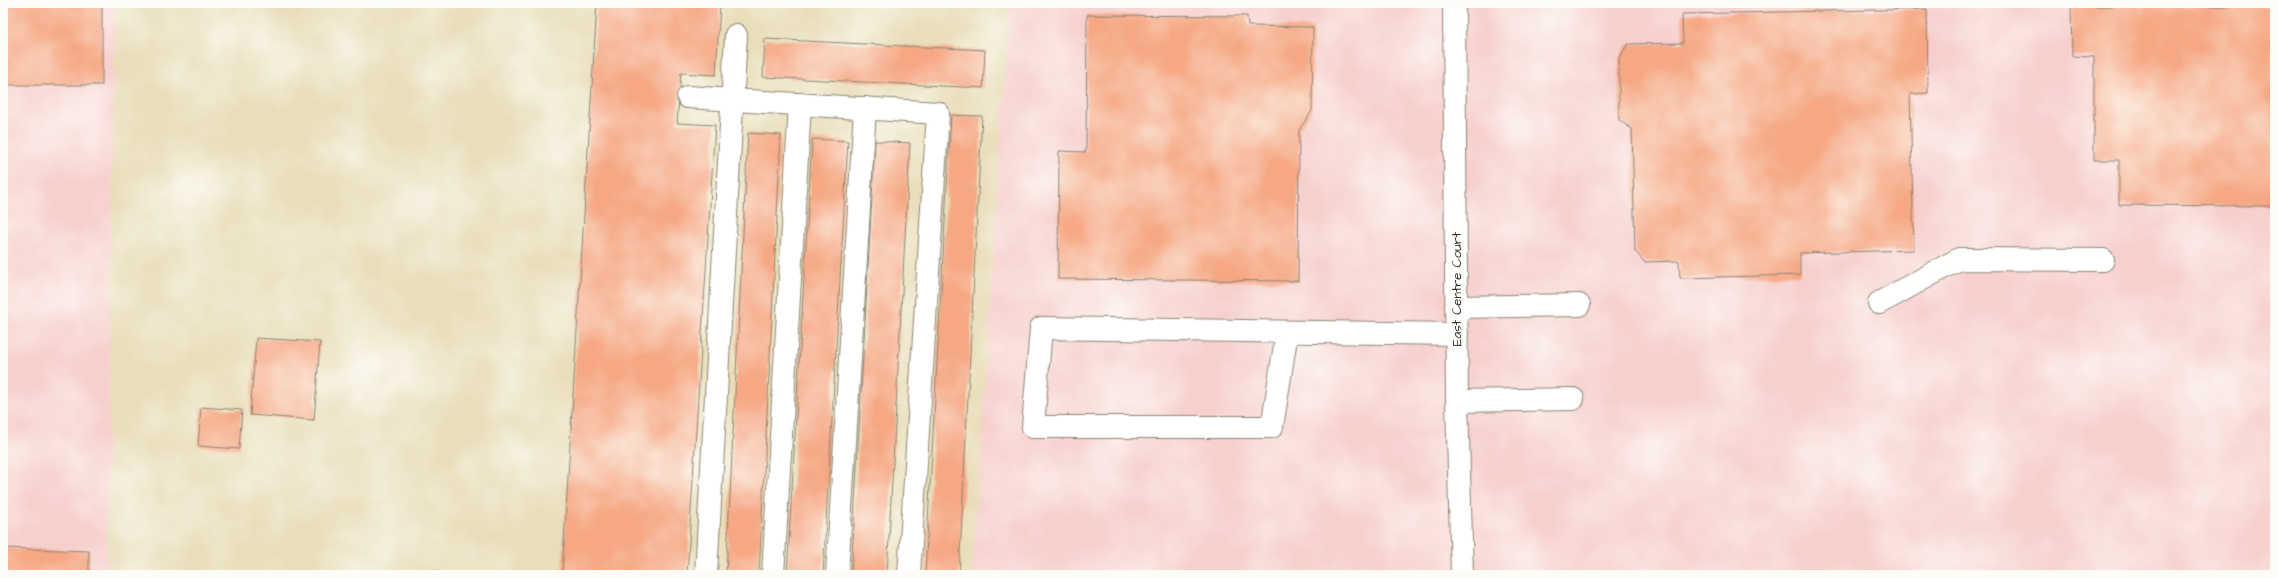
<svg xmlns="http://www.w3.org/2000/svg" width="2278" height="578" font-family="'Architects Daughter',sans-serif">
<rect width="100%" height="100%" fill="#fdfcf7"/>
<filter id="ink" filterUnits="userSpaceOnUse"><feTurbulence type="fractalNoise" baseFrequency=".025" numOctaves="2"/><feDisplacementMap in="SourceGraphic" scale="8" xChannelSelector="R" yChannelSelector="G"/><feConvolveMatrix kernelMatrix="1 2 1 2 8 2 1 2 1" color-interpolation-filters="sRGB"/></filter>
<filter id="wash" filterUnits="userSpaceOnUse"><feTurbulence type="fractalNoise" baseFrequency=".012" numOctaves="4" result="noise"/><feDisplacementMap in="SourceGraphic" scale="16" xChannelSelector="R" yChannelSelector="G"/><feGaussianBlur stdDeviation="0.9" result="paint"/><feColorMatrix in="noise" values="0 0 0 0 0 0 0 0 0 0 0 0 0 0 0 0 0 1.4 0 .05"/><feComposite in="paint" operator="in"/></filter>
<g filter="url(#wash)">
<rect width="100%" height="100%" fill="#e9deba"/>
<g fill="#f7d0ce">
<path d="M3,3H115L106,575H3Z"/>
<path d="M1010,3H2275V575H972Z"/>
</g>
<g id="blocks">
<g fill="#f6a884">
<rect x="3" y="3" width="99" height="82"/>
<path d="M597,3H720L716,75L681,73L677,123L715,125L687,575H562Z"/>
<path d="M2071,6H2275V206L2119,205V160H2094V57L2072,56Z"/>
<path d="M1927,9L1928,93L1910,94L1914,250L1800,253V275L1680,278L1679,261L1644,262L1635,251L1632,129L1619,120V58L1628,44L1683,43L1682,14Z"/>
<path d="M1087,15L1247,16L1248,26L1313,27L1312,111L1299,130L1298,281L1058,279L1059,151L1086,152Z"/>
<path d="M765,39L985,50L983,88L763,77Z"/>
<path d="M951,115L982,116L959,575H925Z"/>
<path d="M748,133L781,135L759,575H726Z"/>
<path d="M812,139L848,141L823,575H787Z"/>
<path d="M875,141L910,143L887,575H851Z"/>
<path d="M256,338L320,342L314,420L250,415Z"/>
<path d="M201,407L242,410L239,449L198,446Z"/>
<path d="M3,548L89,551V575H3Z"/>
<rect x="401" y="571" width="36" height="4"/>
</g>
</g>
</g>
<g filter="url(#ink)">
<use href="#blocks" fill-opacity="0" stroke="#8a8472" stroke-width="1"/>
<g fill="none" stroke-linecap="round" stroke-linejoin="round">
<defs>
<g id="minor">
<path d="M1454,3L1457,401L1462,575"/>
<path d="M688,97L938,113L909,575"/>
<path d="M1879,303L1959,259L2103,260"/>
<path d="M1456,307L1579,305"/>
<path d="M1287,332L1272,427H1033L1041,328L1457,334"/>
<path d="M1457,401L1573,399"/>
<path d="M706,575L736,35"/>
<path d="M773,575L800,104"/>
<path d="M837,575L865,108"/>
</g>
</defs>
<use href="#minor" stroke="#8a8472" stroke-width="24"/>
<use href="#minor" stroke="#fff" stroke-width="22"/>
</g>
</g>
<g text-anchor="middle" stroke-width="4" stroke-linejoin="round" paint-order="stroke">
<g font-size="13" fill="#2b2b2b" stroke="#fdfcf7">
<text transform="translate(1456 289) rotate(-90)" y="5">East Centre Court</text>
</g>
</g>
<rect width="2278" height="578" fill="none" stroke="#fdfcf7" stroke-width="16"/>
</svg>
